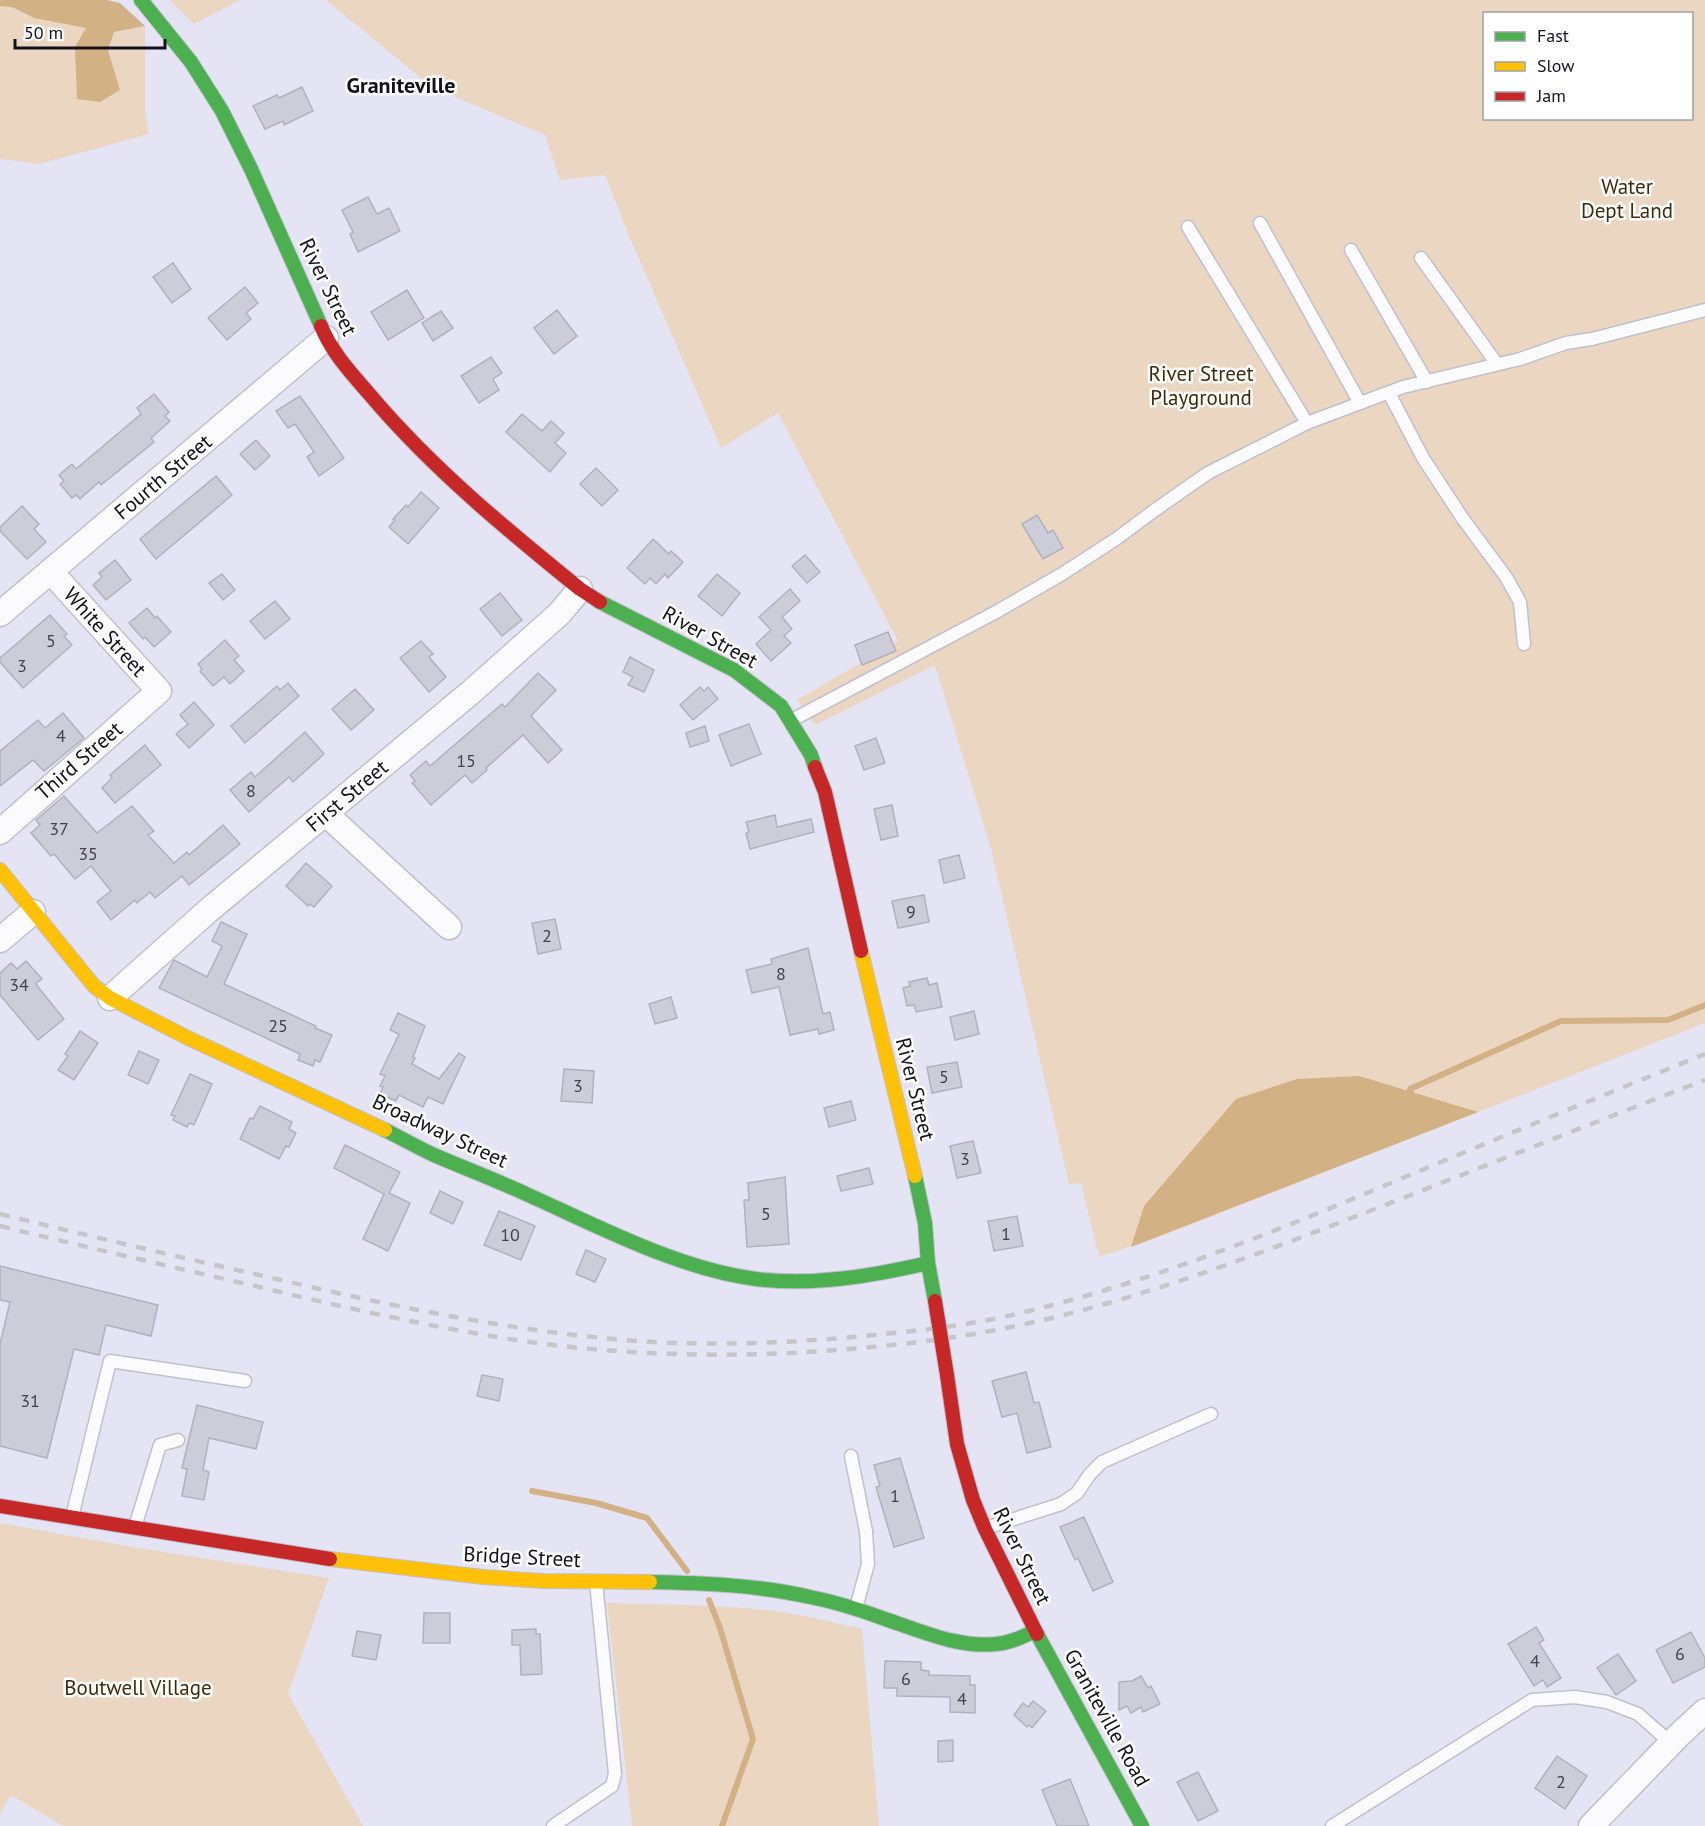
<svg xmlns="http://www.w3.org/2000/svg" width="1705" height="1826" font-family="'PT Sans',sans-serif">
<rect width="100%" height="100%" fill="#e4e4f5"/>
<g fill="#ebd6c1" fill-rule="evenodd">
<path d="M170,0H240L194,24Z"/>
<path d="M326,0H1705V1023L1162,1236L1099,1257L1081,1183L1069,1184L991,849L935,665L815,725L797,700L898,641L778,413L721,448L630,238L605,175L560,180L545,135L432,87ZM1484,14H1692V118H1484Z"/>
<path d="M0,6L12,7L86,28L119,90L108,50L114,32L145,26V111L149,134L39,164L0,159Z"/>
<path d="M0,1523L132,1547L329,1578L288,1694L363,1826H63L11,1795L0,1814Z"/>
<path d="M607,1603C663,1605 726,1604 781,1612C809,1616 835,1623 862,1629L879,1826H632Z"/>
</g>
<g fill="#d2b184">
<path d="M0,0H107L120,3L145,26L114,32L108,50L120,90L100,102L77,99L75,47L86,28L34,18L12,7L0,6Z"/>
<path d="M1359,1076L1478,1112L1131,1247L1144,1206L1236,1099L1297,1079Z"/>
</g>
<g fill="none" stroke-linecap="round" stroke-linejoin="round">
<g stroke="#d2b184" stroke-width="6">
<path d="M1411,1093L1410,1089L1561,1021L1668,1020L1705,1005"/>
<path d="M532,1491L596,1503L647,1518L687,1571"/>
<path d="M709,1600L720,1628L753,1739L722,1826"/>
</g>
</g>
<g fill="#cdcdda" stroke="#b1b1be" stroke-width="1.5">
<path d="M302,87L313,111L284,125L283,121L265,129L253,106L277,95L279,98Z"/>
<path d="M368,197L377,214L389,208L400,231L358,252L350,234L353,232L342,210Z"/>
<path d="M173,263L191,289L172,303L153,277Z"/>
<path d="M245,287L258,303L246,313L251,319L227,340L208,318Z"/>
<path d="M407,290L424,318L388,340L371,312Z"/>
<path d="M557,310L577,336L554,354L534,328Z"/>
<path d="M441,311L453,328L433,341L422,323Z"/>
<path d="M491,357L502,373L493,379L499,390L479,403L461,376Z"/>
<path d="M154,394L169,412L165,416L170,421L151,438L154,442L101,485L99,482L80,499L76,495L72,498L60,484L64,481L59,475L72,464L76,469L141,414L137,408Z"/>
<path d="M300,396L344,458L319,476L307,457L314,452L295,424L288,428L276,411Z"/>
<path d="M522,414L542,431L551,421L564,433L555,443L566,453L550,472L506,432Z"/>
<path d="M256,440L270,456L255,470L240,454Z"/>
<path d="M596,468L618,490L602,506L580,484Z"/>
<path d="M216,476L232,495L156,559L140,539Z"/>
<path d="M421,492L439,508L408,544L389,527L395,520L393,519L406,505L408,507Z"/>
<path d="M22,506L39,524L34,529L46,542L27,559L0,531V527Z"/>
<path d="M1037,515L1048,533L1053,530L1063,548L1043,559L1022,524Z"/>
<path d="M653,539L669,554L671,551L683,562L668,578L665,574L656,584L650,578L645,584L627,568Z"/>
<path d="M805,555L820,572L807,583L792,566Z"/>
<path d="M115,560L131,580L106,600L93,585L102,577L99,573Z"/>
<path d="M222,574L235,590L223,600L209,583Z"/>
<path d="M717,574L740,593L722,616L698,596Z"/>
<path d="M790,589L800,601L782,617L792,629L784,636L791,643L771,661L756,644L771,630L759,617Z"/>
<path d="M500,593L522,620L502,636L480,609Z"/>
<path d="M275,601L290,619L265,639L250,621Z"/>
<path d="M147,608L155,618L157,616L171,632L154,647L145,637L143,639L129,623Z"/>
<path d="M50,615L67,634L64,636L72,645L23,688L0,662V658Z"/>
<path d="M888,632L896,651L862,665L855,645Z"/>
<path d="M225,640L239,656L234,660L244,671L230,684L224,677L213,686L200,671L202,669L198,664Z"/>
<path d="M421,641L433,654L429,657L446,677L429,692L400,658Z"/>
<path d="M630,657L654,670L644,692L628,685L633,677L623,672Z"/>
<path d="M538,673L556,690L531,716L562,750L548,763L523,735L486,768L487,770L472,783L465,775L431,805L412,783L415,781L410,775L426,761L430,766L502,704L505,707Z"/>
<path d="M288,683L299,696L245,743L231,726L277,686L280,690Z"/>
<path d="M700,687L704,691L708,687L718,699L693,720L680,705Z"/>
<path d="M355,689L374,710L351,730L332,709Z"/>
<path d="M194,702L214,725L189,748L176,734L188,724L180,715Z"/>
<path d="M63,713L84,738L44,771L33,760L0,786V751L38,720L45,728Z"/>
<path d="M749,724L761,754L731,766L719,735Z"/>
<path d="M705,726L709,741L690,747L686,733Z"/>
<path d="M305,732L324,754L293,782L289,777L249,812L230,790L251,772L255,777Z"/>
<path d="M876,738L885,763L864,770L855,746Z"/>
<path d="M145,745L161,765L115,803L102,788L112,778L110,775Z"/>
<path d="M64,796L97,833L132,806L154,831L148,835L174,863L187,852L189,855L223,825L240,844L189,885L182,876L155,898L150,892L137,903L135,900L111,920L97,902L111,891L91,866L75,879L54,854L51,856L31,833L40,825L36,820Z"/>
<path d="M892,805L898,836L881,840L874,809Z"/>
<path d="M775,815L777,827L811,819L814,832L750,849L746,833L749,832L746,822Z"/>
<path d="M959,855L965,878L944,883L939,860Z"/>
<path d="M306,863L332,886L314,907L310,904L308,906L286,886Z"/>
<path d="M924,895L929,922L898,928L892,901Z"/>
<path d="M555,919L561,949L538,954L532,923Z"/>
<path d="M221,922L247,934L224,984L316,1026L315,1028L332,1035L320,1062L315,1060L313,1066L298,1060L300,1054L159,988L174,960L207,977L222,946L212,941Z"/>
<path d="M808,948L823,1014L830,1012L834,1030L819,1034L818,1029L790,1035L779,987L752,993L746,970L772,964L771,959Z"/>
<path d="M26,961L42,979L36,983L38,987L64,1019L38,1040L0,995V973L11,963L17,969Z"/>
<path d="M927,978L929,985L937,983L942,1007L916,1012L914,1005L907,1006L903,988L910,986L909,982Z"/>
<path d="M671,997L677,1018L655,1024L649,1004Z"/>
<path d="M974,1011L979,1034L955,1040L950,1017Z"/>
<path d="M398,1013L425,1026L413,1057L415,1058L412,1064L439,1079L459,1053L465,1057L443,1104L428,1097L423,1107L399,1095L396,1101L380,1094L383,1087L380,1086L385,1076L380,1074L399,1034L390,1030Z"/>
<path d="M80,1031L98,1043L74,1080L58,1070L68,1056L65,1054Z"/>
<path d="M139,1051L159,1060L148,1084L128,1075Z"/>
<path d="M957,1062L962,1087L932,1093L927,1067Z"/>
<path d="M564,1069L594,1071L592,1103L561,1101Z"/>
<path d="M190,1074L212,1084L194,1125L189,1123L187,1127L173,1120L175,1116L171,1115Z"/>
<path d="M851,1101L856,1120L829,1127L824,1108Z"/>
<path d="M260,1106L292,1122L289,1129L296,1133L289,1147L286,1146L279,1159L240,1139L250,1118L253,1119Z"/>
<path d="M973,1141L981,1173L957,1178L950,1146Z"/>
<path d="M345,1145L400,1172L389,1193L410,1203L388,1251L363,1239L384,1194L334,1168Z"/>
<path d="M869,1168L873,1184L841,1191L837,1176Z"/>
<path d="M785,1177L789,1244L747,1247L744,1200H749L748,1183Z"/>
<path d="M440,1191L463,1202L453,1224L430,1213Z"/>
<path d="M499,1211L535,1226L521,1260L484,1245Z"/>
<path d="M1017,1216L1023,1246L994,1251L988,1221Z"/>
<path d="M586,1250L606,1259L595,1282L576,1274Z"/>
<path d="M0,1266L158,1305L151,1336L106,1325L99,1355L74,1349L47,1458L0,1446V1344L10,1302L0,1300Z"/>
<path d="M1026,1372L1034,1403L1039,1402L1051,1447L1027,1453L1017,1413L1002,1417L992,1381Z"/>
<path d="M482,1375L503,1379L499,1401L477,1396Z"/>
<path d="M197,1405L263,1422L256,1449L209,1438L203,1470L209,1472L204,1500L182,1496L187,1469L182,1468Z"/>
<path d="M900,1458L924,1538L894,1547L876,1487L880,1486L874,1465Z"/>
<path d="M1084,1517L1113,1582L1093,1591L1078,1558L1075,1560L1060,1527Z"/>
<path d="M424,1613H450V1643H423Z"/>
<path d="M1536,1627L1544,1640L1539,1643L1561,1678L1547,1687L1543,1680L1534,1686L1508,1644Z"/>
<path d="M536,1629V1634H540L542,1674L521,1675L520,1645H512V1630Z"/>
<path d="M357,1631L381,1635L376,1660L352,1656Z"/>
<path d="M1691,1632L1705,1658V1667L1673,1683L1656,1650Z"/>
<path d="M1618,1654L1636,1681L1616,1695L1597,1668Z"/>
<path d="M885,1661L921,1662V1670L929,1671V1675L970,1676V1685H975V1713L950,1712V1697L897,1696V1688H884Z"/>
<path d="M1141,1676L1148,1688L1151,1686L1160,1704L1143,1712L1141,1707L1131,1713L1127,1706L1119,1710V1682L1132,1681Z"/>
<path d="M1033,1701L1046,1711L1032,1728L1029,1725L1027,1727L1014,1715L1023,1703L1028,1707Z"/>
<path d="M953,1740V1761L938,1762V1741Z"/>
<path d="M1557,1756L1587,1776L1565,1809L1535,1788Z"/>
<path d="M1198,1772L1218,1811L1198,1821L1177,1782Z"/>
<path d="M1070,1779L1089,1826H1057L1042,1790Z"/>
</g>
<g fill="none" stroke-linecap="round" stroke-linejoin="round">
<defs>
<g id="lane">
<path d="M1260,223L1360,403"/>
<path d="M1188,227L1307,423"/>
<path d="M1351,250L1427,382"/>
<path d="M1421,258L1497,364"/>
<path d="M1389,393L1423,458L1463,519L1506,577L1520,602L1524,644"/>
<path d="M792,720L996,612L1062,574L1116,539L1155,510L1208,473L1307,423L1403,387L1520,359L1566,343L1592,339L1705,310"/>
<path d="M851,1456L866,1531L868,1564L856,1608"/>
<path d="M72,1517L110,1361L245,1381"/>
<path d="M135,1527L160,1445L178,1440"/>
<path d="M986,1528L1061,1504L1077,1493L1090,1474L1102,1462L1211,1414"/>
<path d="M553,1826L612,1786L615,1774L596,1582"/>
<path d="M1332,1826L1532,1700L1575,1697L1607,1702L1638,1714L1671,1743"/>
</g>
<g id="street">
<path d="M0,614L326,338"/>
<path d="M326,814L449,927"/>
<path d="M0,832L159,691L51,572"/>
<path d="M0,940L33,912"/>
<path d="M110,998L209,910L470,693L559,614L580,589"/>
<path d="M1591,1826L1679,1735L1705,1711"/>
</g>
<g id="fast">
<path d="M141,0L191,62L222,111L251,169L321,326"/>
<path d="M600,602L734,670L781,706L811,755L815,767"/>
<path d="M385,1130C401,1138 417,1147 434,1155C464,1168 496,1180 526,1194C598,1226 678,1269 756,1279C814,1286 872,1276 928,1263"/>
<path d="M915,1176L925,1223L928,1263L935,1301"/>
<path d="M650,1582C703,1583 758,1585 810,1597C836,1602 861,1610 885,1619C921,1631 958,1648 996,1644C1010,1643 1022,1637 1035,1631"/>
<path d="M1037,1634L1142,1826"/>
</g>
<g id="slow">
<path d="M0,870L94,986L110,998L188,1038L385,1130"/>
<path d="M861,951L915,1176"/>
<path d="M330,1559L483,1577L543,1581L650,1582"/>
</g>
<g id="jam">
<path d="M321,326C332,353 352,374 371,396C433,469 506,529 580,589L600,602"/>
<path d="M815,767L825,792L861,951"/>
<path d="M947,1375L957,1444L973,1500L985,1529L1037,1634"/>
<path d="M0,1506L330,1559"/>
</g>
</defs>
<use href="#lane" stroke="#c0c0cd" stroke-width="15"/>
<use href="#street" stroke="#c0c0cd" stroke-width="27"/>
<use href="#fast" stroke="#c0c0cd" stroke-width="16"/>
<use href="#slow" stroke="#c0c0cd" stroke-width="16"/>
<use href="#jam" stroke="#c0c0cd" stroke-width="16"/>
<use href="#lane" stroke="#fbfbfe" stroke-width="12"/>
<use href="#street" stroke="#fbfbfe" stroke-width="24"/>
<use href="#fast" stroke="#4caf50" stroke-width="14"/>
<use href="#slow" stroke="#ffc107" stroke-width="14"/>
<use href="#jam" stroke="#c62828" stroke-width="14"/>
<g stroke="#c5c5ca" stroke-width="4.5" stroke-dasharray="10 10" stroke-linecap="butt">
<path d="M0,1214C89,1236 179,1257 268,1277C395,1307 523,1334 653,1342C730,1346 807,1342 884,1334C934,1329 984,1323 1033,1310C1166,1277 1291,1225 1417,1172C1513,1132 1609,1093 1705,1054"/>
<path d="M0,1226C86,1247 172,1267 259,1287C351,1309 443,1330 537,1343C651,1358 767,1358 882,1346C932,1341 981,1334 1030,1323C1148,1297 1263,1252 1375,1209C1485,1166 1595,1122 1705,1080"/>
</g>
<defs>
<path id="jam-bridge" d="M935,1301L947,1375"/>
</defs>
<use href="#jam-bridge" stroke="#c0c0cd" stroke-width="16" stroke-linecap="butt"/>
<use href="#jam-bridge" stroke="#c62828" stroke-width="14"/>
</g>
<g text-anchor="middle" stroke-width="5" stroke-linejoin="round" paint-order="stroke">
<g font-size="18" fill="#43424e">
<text x="51" y="647">5</text>
<text x="22" y="672">3</text>
<text x="61" y="742">4</text>
<text x="466" y="767">15</text>
<text x="251" y="797">8</text>
<text x="59" y="835">37</text>
<text x="88" y="860">35</text>
<text x="911" y="918">9</text>
<text x="547" y="942">2</text>
<text x="781" y="980">8</text>
<text x="19" y="991">34</text>
<text x="278" y="1032">25</text>
<text x="944" y="1083">5</text>
<text x="578" y="1092">3</text>
<text x="965" y="1165">3</text>
<text x="766" y="1220">5</text>
<text x="1006" y="1240">1</text>
<text x="510" y="1241">10</text>
<text x="30" y="1407">31</text>
<text x="895" y="1502">1</text>
<text x="1680" y="1660">6</text>
<text x="1535" y="1667">4</text>
<text x="906" y="1685">6</text>
<text x="962" y="1705">4</text>
<text x="1561" y="1788">2</text>
</g>
<g font-size="21" fill="#3f2b0a" stroke="#fff">
<text x="1627" y="194">Water<tspan x="1627" dy="24">Dept Land</tspan></text>
<text x="1201" y="381">River Street<tspan x="1201" dy="24">Playground</tspan></text>
<text x="138" y="1695">Boutwell Village</text>
</g>
<g font-size="21" fill="#12111c" stroke="#fff">
<text transform="translate(328 287) rotate(64)" y="7">River Street</text>
<text transform="translate(163 477) rotate(-40)" y="7">Fourth Street</text>
<text transform="translate(105 632) rotate(48)" y="7">White Street</text>
<text transform="translate(710 637) rotate(29)" y="7">River Street</text>
<text transform="translate(79 761) rotate(-41)" y="7">Third Street</text>
<text transform="translate(347 796) rotate(-40)" y="7">First Street</text>
<text transform="translate(915 1089) rotate(76)" y="7">River Street</text>
<text transform="translate(440 1131) rotate(25)" y="7">Broadway Street</text>
<text transform="translate(1022 1556) rotate(64)" y="7">River Street</text>
<text transform="translate(522 1557) rotate(3)" y="7">Bridge Street</text>
<text transform="translate(1107 1718) rotate(61)" y="7">Graniteville Road</text>
</g>
<g font-size="22" font-weight="bold" fill="#12111c" stroke="#fff">
<text x="401" y="93">Graniteville</text>
</g>
</g>
<rect x="1483" y="12" width="210" height="108" fill="#ffffff" stroke="#a0a0a4" stroke-width="1.5"/>
<rect x="1495" y="32" width="30" height="9" fill="#4caf50" stroke="#a0a0a4" stroke-width="1.5"/>
<text x="1537" y="42" font-size="18" fill="#12111c">Fast</text>
<rect x="1495" y="62" width="30" height="9" fill="#ffc107" stroke="#a0a0a4" stroke-width="1.5"/>
<text x="1537" y="72" font-size="18" fill="#12111c">Slow</text>
<rect x="1495" y="92" width="30" height="9" fill="#c62828" stroke="#a0a0a4" stroke-width="1.5"/>
<text x="1537" y="102" font-size="18" fill="#12111c">Jam</text>
<path d="M15 39v9h150v-9" fill="none" stroke="#12111c" stroke-width="3"/>
<text x="24" y="39" font-size="18" fill="#12111c" stroke="#ffffff" stroke-width="4.5" paint-order="stroke">50 m</text>
</svg>
